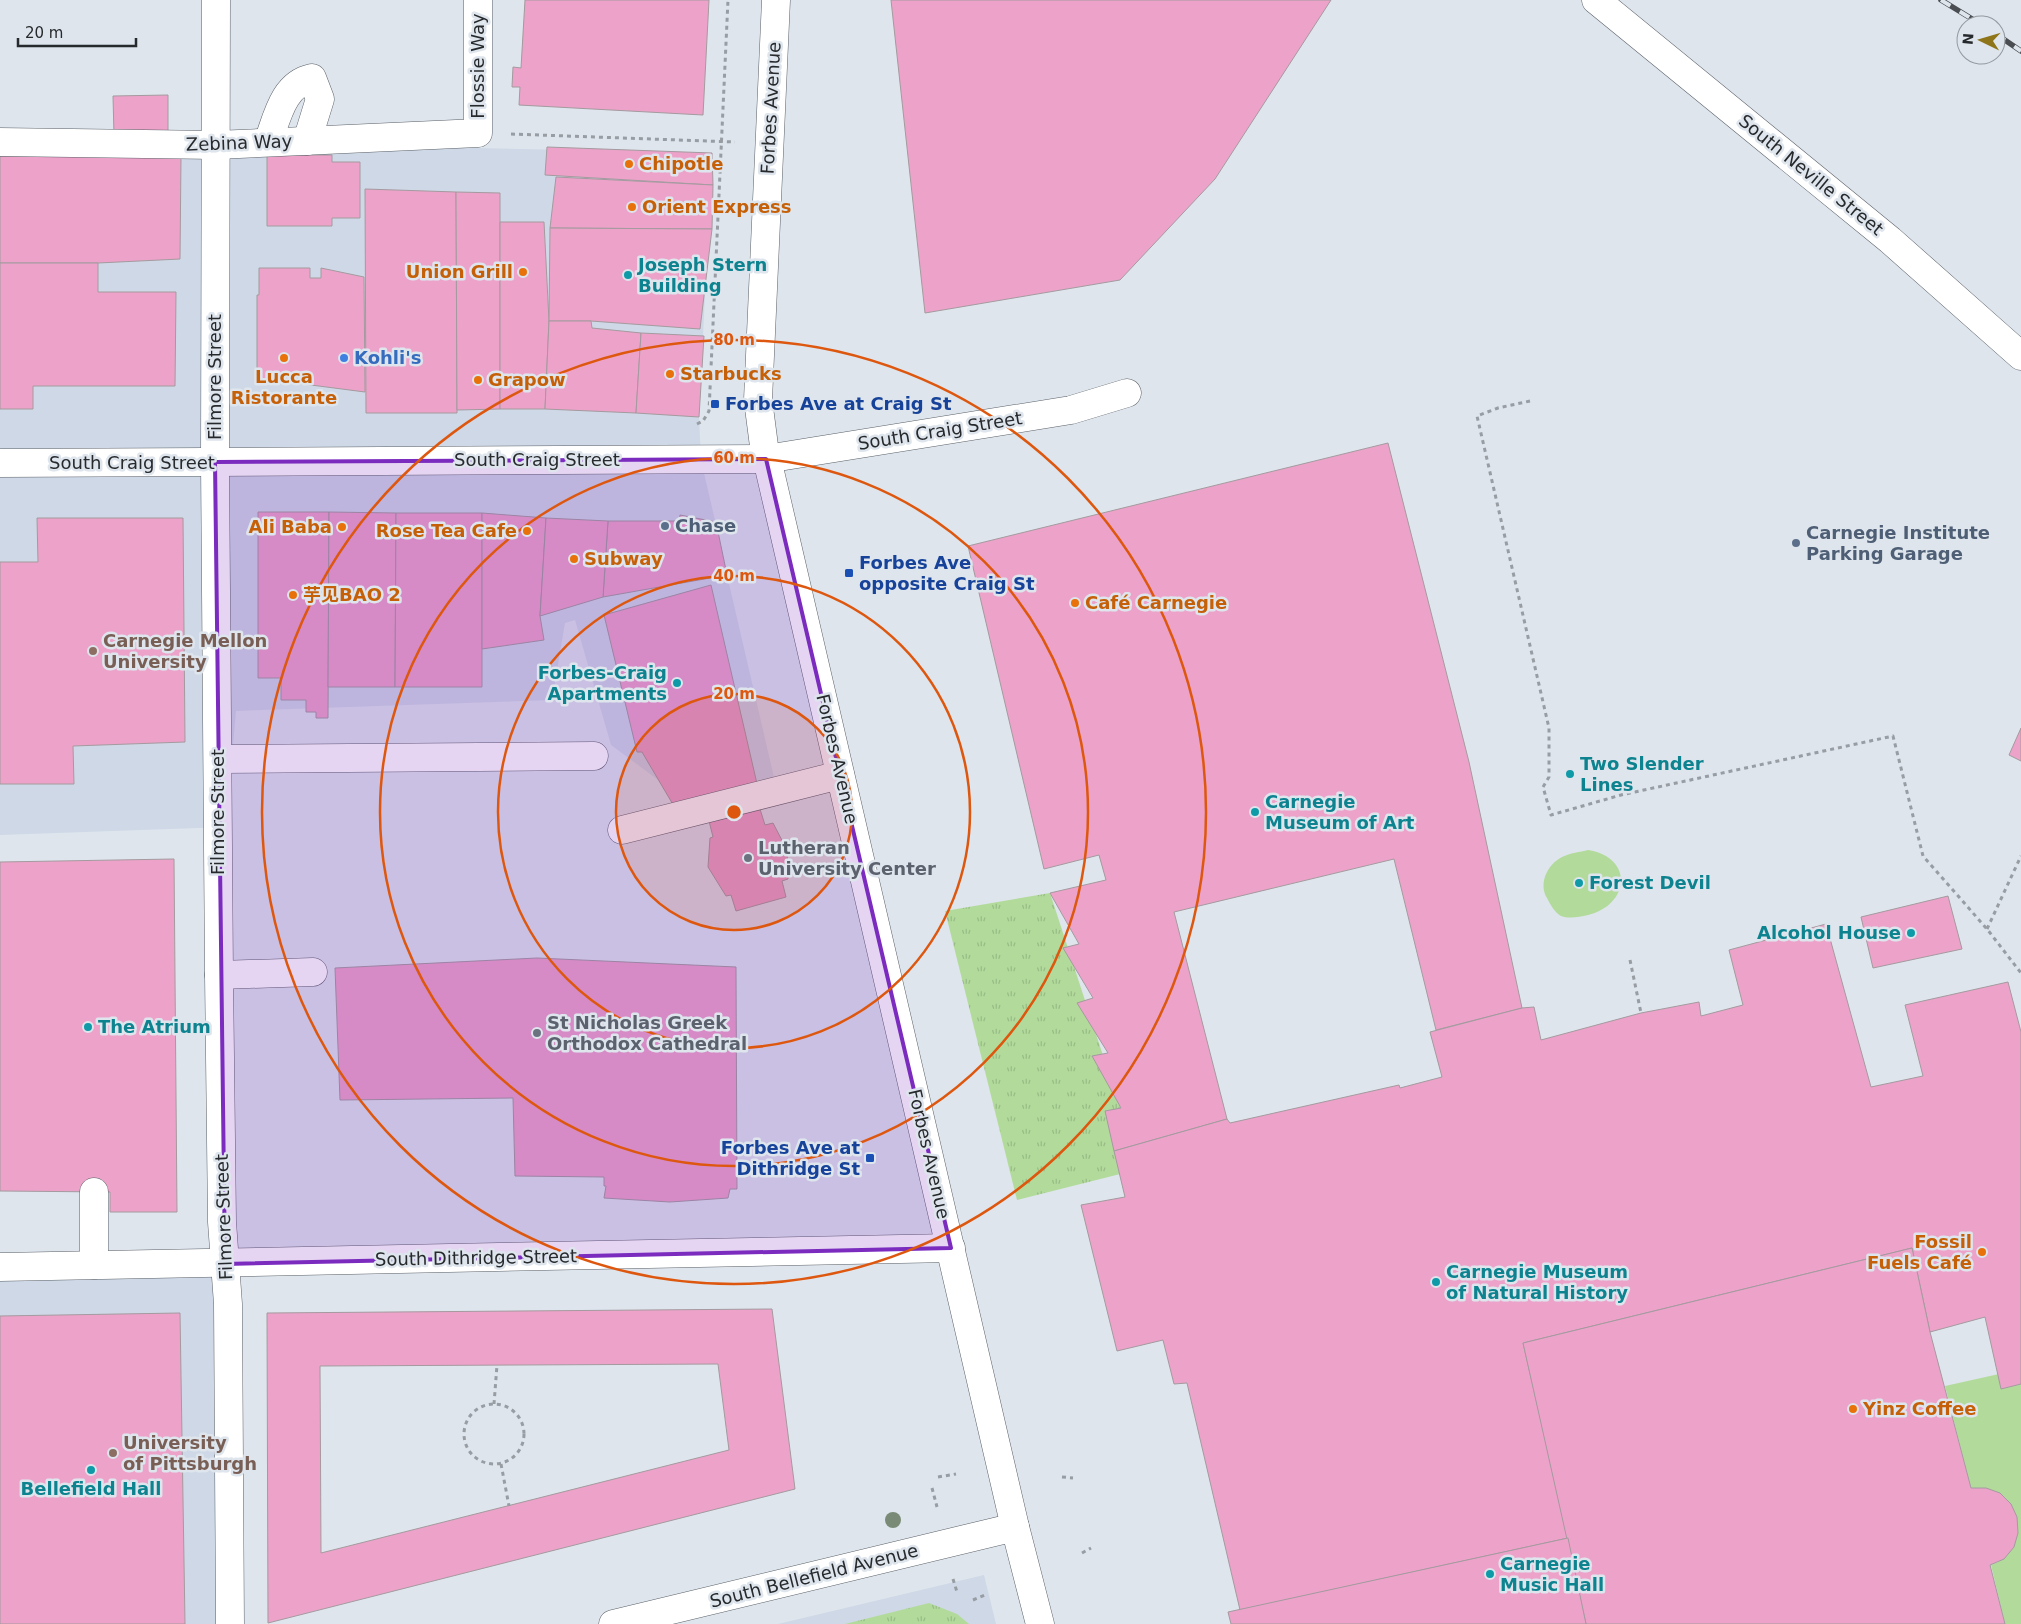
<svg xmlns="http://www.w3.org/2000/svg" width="2021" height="1624" font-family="'DejaVu Sans','Noto Sans SC',sans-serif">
<defs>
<pattern id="park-tufts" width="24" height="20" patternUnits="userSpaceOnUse" patternTransform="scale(1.25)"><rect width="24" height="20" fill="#b2db9b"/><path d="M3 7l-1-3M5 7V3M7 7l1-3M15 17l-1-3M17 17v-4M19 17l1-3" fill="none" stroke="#99bc86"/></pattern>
</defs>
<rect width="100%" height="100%" fill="#dee5ed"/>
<g fill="#ced8e6">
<path d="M0,138L712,153L699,417L701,460L727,572L707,579L727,575L776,786L688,802L611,745L575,620L565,623L552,700L236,711L226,827L0,835Z"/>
<path d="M222,1274L232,1624H0V1281Z"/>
<path d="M984,1575L996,1624H778Z"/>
</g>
<g fill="#b2db9b">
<path d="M1588,850C1634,857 1630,905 1588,915C1579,917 1569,919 1561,916C1555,913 1550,904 1547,898C1538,883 1548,864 1562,857C1570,853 1580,852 1588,850Z"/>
<path d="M1999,1374L2001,1389L2021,1384V1624H2005L1991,1565C1995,1563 2001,1561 2004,1558C2021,1542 2021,1509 2001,1494C1994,1490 1980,1490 1971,1488L1945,1386Z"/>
</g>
<g fill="url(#park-tufts)">
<path d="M1050,893L1140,1169L1017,1200L945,911Z"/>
<path d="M929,1603L957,1614L969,1624H845Z"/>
</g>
<g fill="#eda3c9" stroke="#a49a9f" fill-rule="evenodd">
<path d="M525,0H709L703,115L519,105L520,87H512L513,67L521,68Z"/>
<path d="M891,0H1331L1215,179L1120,280L925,313Z"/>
<path d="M168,95V135H114L113,96Z"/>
<path d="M547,147L712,153L713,185L545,175Z"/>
<path d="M267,155H332V162H360V218H332V226H267Z"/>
<path d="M0,156H181L180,259L98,263H0Z"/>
<path d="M556,177L713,185L712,229L550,228Z"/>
<path d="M365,189L456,192L457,413H366Z"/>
<path d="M456,192L500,193V409L457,410Z"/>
<path d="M500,222H544L549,321L545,409H500Z"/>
<path d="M550,228L712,229L700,329L591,321H549Z"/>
<path d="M0,263H98V292H176L175,386H33V409H0Z"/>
<path d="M259,268H310V278H321V268L364,277L365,392L257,378V295H259Z"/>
<path d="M549,321H591L592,328L641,333L636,413L545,409Z"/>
<path d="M641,333L704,336L699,417L636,413Z"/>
<path d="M1388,443L1469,762L1522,1008L1436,1030L1394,859L1174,912L1227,1119L1114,1151L1105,1111L1121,1108L1092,1056L1108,1053L1077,1003L1093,998L1063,948L1079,944L1050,893L1106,880L1099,855L1044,869L968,546Z"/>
<path d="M258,512H329L328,718H316V712H306V700H281V678H258Z"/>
<path d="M329,512L396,513L395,687H328Z"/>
<path d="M396,513H482V687H395Z"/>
<path d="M482,513L546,518L540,616L544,640L482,649Z"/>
<path d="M680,515L716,522L727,575L603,597L608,521H679Z"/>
<path d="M37,518H183L185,742L73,746L74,784H0V562H38Z"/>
<path d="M546,518L608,521L603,597L540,616Z"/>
<path d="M711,585L758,788L678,813L642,752H637L604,615Z"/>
<path d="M2021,728V761L2009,755Z"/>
<path d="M760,809L765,825L773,823L787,850L788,879L782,881L786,897L736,911L731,895L726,896L708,867L710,838L713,837L709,821Z"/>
<path d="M174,859L177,1212H110V1192L0,1191V862Z"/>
<path d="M1948,896L1962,949L1873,968L1861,917Z"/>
<path d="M1826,924L1871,1087L1923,1076L1905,1005L2008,982L2021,1032V1384L2001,1389L1985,1317L1930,1332L1912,1248L1523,1343L1568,1538L1240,1610L1187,1383L1174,1384L1163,1340L1117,1351L1081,1205L1125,1197L1114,1151L1227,1119L1230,1123L1399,1085L1400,1088L1442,1077L1430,1032L1522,1008L1534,1007L1541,1040L1641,1013L1699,1002L1701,1016L1743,1005L1729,950Z"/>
<path d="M537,958L736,967L737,1189H730L728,1198L670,1202L604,1198L606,1186H604V1177L515,1176L513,1098L340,1100L335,968Z"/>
<path d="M1912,1248L1930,1332L1971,1488H1986L2000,1493L2011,1504L2017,1517L2018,1533L2014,1547L2004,1559L1990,1565L2005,1624H1586L1523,1343Z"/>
<path d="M772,1309L795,1489L268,1623L267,1313ZM718,1364L729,1450L321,1553L320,1366Z"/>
<path d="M180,1313L185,1624H0V1316Z"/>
<path d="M1568,1538L1586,1624H1231L1228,1612Z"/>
</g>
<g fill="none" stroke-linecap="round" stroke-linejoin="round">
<defs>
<g id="minor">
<path d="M216,0L215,462L219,975L222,1222L228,1304L230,1624"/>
<path d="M1596,0L1890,240L2021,356"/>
<path d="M0,142L216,145L478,133V0"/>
<path d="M268,142C277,118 283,84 312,78L320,99L307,141"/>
<path d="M766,459L1071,410L1127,393"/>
<path d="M218,759L594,756"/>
<path d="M622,830L840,775"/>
<path d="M219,975L313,972"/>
<path d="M94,1192V1265"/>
<path d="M0,1267L951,1248"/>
</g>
<g id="major">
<path d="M776,0L758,400L764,446L1015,1527"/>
<path d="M0,463L766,459"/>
</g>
<path id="highway" d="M613,1624L1015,1527L1040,1624"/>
</defs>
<use href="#minor" stroke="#5b6168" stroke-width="29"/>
<use href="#major" stroke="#5b6168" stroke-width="29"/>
<use href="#highway" stroke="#5b6168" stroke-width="29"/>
<g stroke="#979da3" stroke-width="3" stroke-dasharray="4 4" stroke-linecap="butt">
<path d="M511,134L735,142"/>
<path d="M1530,401L1498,408L1477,416L1549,728V777L1543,787L1551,815L1621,795L1893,736L1923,856L1987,929L2021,973"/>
<path d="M697,424L703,421L709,411L728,0"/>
<path d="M1987,929L2021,856"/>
<path d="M1630,960L1641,1013"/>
<circle cx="494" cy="1434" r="30"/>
<path d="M494,1404L497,1365"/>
<path d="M501,1464L509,1506"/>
<path d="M938,1477L956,1474"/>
<path d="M1062,1477L1073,1478"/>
<path d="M932,1488L937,1507"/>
<path d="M1082,1553L1091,1548"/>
<path d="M953,1579L957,1592"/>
<path d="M973,1600L985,1595"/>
</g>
<use href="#minor" stroke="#fff" stroke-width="28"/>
<use href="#major" stroke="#fff" stroke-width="28"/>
<use href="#highway" stroke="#fff" stroke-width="28"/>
<defs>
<g id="rail">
<path d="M1941,0L1982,25"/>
<path d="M1996,34L2021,51"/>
</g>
</defs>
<use href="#rail" stroke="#4a4e52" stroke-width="5.5"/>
<use href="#rail" stroke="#dee5ed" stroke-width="4" stroke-dasharray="11" stroke-linecap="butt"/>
</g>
<circle fill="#798b76" cx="893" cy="1520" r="8"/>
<path fill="#7b2cbf" fill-opacity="0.2" stroke="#7b2cbf" stroke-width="4" stroke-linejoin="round" d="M766,459L951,1248L225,1264L215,462Z"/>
<circle cx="734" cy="812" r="118" fill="#de570e" fill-opacity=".12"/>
<g fill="none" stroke="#de570e" stroke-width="2.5">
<circle cx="734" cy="812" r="118"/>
<circle cx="734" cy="812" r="236"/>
<circle cx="734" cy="812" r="354"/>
<circle cx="734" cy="812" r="472"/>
</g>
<g fill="#e8710a" stroke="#dee5ed" stroke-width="2">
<circle cx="629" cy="164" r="5"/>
<circle cx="632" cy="207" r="5"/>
<circle cx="523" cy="272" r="5"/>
<circle cx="284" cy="358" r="5"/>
<circle cx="670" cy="374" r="5"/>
<circle cx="478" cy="380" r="5"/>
<circle cx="342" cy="527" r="5"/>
<circle cx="527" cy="531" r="5"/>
<circle cx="574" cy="559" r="5"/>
<circle cx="293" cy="595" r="5"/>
<circle cx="1075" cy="603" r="5"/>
<circle cx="1982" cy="1252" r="5"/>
<circle cx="1853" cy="1409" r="5"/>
</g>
<g fill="#0f9aa8" stroke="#dee5ed" stroke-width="2">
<circle cx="628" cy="275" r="5"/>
<circle cx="677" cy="683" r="5"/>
<circle cx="1570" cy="774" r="5"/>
<circle cx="1255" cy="812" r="5"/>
<circle cx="1579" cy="883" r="5"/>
<circle cx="1911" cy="933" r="5"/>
<circle cx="88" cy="1027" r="5"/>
<circle cx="1436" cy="1282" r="5"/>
<circle cx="91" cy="1470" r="5"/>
<circle cx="1490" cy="1574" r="5"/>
</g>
<circle fill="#3f7fe0" stroke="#dee5ed" stroke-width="2" cx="344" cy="358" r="5"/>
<g fill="#1a4fb4" stroke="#dee5ed" stroke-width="2">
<rect x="710" y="399" width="10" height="10" rx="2.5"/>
<rect x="844" y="568" width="10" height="10" rx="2.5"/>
<rect x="865" y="1153" width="10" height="10" rx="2.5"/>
</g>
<g fill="#5c6f8a" stroke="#dee5ed" stroke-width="2">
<circle cx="665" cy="526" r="5"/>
<circle cx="1796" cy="543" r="5"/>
</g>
<g fill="#8d6e63" stroke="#dee5ed" stroke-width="2">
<circle cx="93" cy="651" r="5"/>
<circle cx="113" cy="1453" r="5"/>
</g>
<g fill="#6b7280" stroke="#dee5ed" stroke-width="2">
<circle cx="748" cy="858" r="5"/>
<circle cx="537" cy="1033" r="5"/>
</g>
<g text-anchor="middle" stroke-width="5" stroke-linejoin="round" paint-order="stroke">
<g font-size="18" fill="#272a2d" stroke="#dee5ed">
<text transform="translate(478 66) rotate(-90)" y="6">Flossie Way</text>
<text transform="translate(771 108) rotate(-87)" y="6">Forbes Avenue</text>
<text transform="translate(239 143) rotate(-2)" y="6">Zebina Way</text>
<text transform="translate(1811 175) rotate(39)" y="6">South Neville Street</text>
<text transform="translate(215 377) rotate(-90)" y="6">Filmore Street</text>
<text transform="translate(940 431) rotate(-9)" y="6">South Craig Street</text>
<text x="537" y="466">South Craig Street</text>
<text x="132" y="469">South Craig Street</text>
<text transform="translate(837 759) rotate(77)" y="6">Forbes Avenue</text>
<text transform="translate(218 812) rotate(-90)" y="6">Filmore Street</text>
<text transform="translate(929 1154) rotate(77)" y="6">Forbes Avenue</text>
<text transform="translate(224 1217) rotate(-92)" y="6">Filmore Street</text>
<text transform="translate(476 1258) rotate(-1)" y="6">South Dithridge Street</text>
<text transform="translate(814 1576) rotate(-14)" y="6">South Bellefield Avenue</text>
</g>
<g font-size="18" font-weight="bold" fill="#c56008" stroke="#dee5ed" text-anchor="start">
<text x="639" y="170">Chipotle</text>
<text x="642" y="213">Orient Express</text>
<text x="513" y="278" text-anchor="end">Union Grill</text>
<text x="680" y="380">Starbucks</text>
<text x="284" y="383" text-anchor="middle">Lucca<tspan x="284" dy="21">Ristorante</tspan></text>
<text x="488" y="386">Grapow</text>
<text x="332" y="533" text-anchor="end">Ali Baba</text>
<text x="517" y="537" text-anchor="end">Rose Tea Cafe</text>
<text x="584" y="565">Subway</text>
<text x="303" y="601">芋见BAO 2</text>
<text x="1085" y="609">Café Carnegie</text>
<text x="1972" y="1248" text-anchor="end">Fossil<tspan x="1972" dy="21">Fuels Café</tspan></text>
<text x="1863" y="1415">Yinz Coffee</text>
</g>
<g font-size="18" font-weight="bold" fill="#0d838f" stroke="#dee5ed" text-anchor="start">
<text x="638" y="271">Joseph Stern<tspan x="638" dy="21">Building</tspan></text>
<text x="667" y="679" text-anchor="end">Forbes-Craig<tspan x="667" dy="21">Apartments</tspan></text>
<text x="1580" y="770">Two Slender<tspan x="1580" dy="21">Lines</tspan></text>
<text x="1265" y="808">Carnegie<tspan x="1265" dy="21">Museum of Art</tspan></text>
<text x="1589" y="889">Forest Devil</text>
<text x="1901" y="939" text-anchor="end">Alcohol House</text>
<text x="98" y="1033">The Atrium</text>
<text x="1446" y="1278">Carnegie Museum<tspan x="1446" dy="21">of Natural History</tspan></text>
<text x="91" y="1495" text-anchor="middle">Bellefield Hall</text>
<text x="1500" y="1570">Carnegie<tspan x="1500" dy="21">Music Hall</tspan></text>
</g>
<g font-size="18" font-weight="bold" fill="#366cbe" stroke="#dee5ed" text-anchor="start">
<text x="354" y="364">Kohli's</text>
</g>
<g font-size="18" font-weight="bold" fill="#164399" stroke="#dee5ed" text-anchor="start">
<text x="725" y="410">Forbes Ave at Craig St</text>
<text x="859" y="569">Forbes Ave<tspan x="859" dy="21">opposite Craig St</tspan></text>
<text x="860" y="1154" text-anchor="end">Forbes Ave at<tspan x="860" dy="21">Dithridge St</tspan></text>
</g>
<g font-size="18" font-weight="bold" fill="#4e5e75" stroke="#dee5ed" text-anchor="start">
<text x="675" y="532">Chase</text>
<text x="1806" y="539">Carnegie Institute<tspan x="1806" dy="21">Parking Garage</tspan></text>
</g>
<g font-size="18" font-weight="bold" fill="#785e54" stroke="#dee5ed" text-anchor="start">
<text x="103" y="647">Carnegie Mellon<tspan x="103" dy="21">University</tspan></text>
<text x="123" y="1449">University<tspan x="123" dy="21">of Pittsburgh</tspan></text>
</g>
<g font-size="18" font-weight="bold" fill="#5b616d" stroke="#dee5ed" text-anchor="start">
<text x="758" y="854">Lutheran<tspan x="758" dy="21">University Center</tspan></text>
<text x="547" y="1029">St Nicholas Greek<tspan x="547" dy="21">Orthodox Cathedral</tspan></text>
</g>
</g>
<circle cx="734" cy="812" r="8" fill="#de570e" stroke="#dee5ed" stroke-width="2.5"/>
<g font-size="15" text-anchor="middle" font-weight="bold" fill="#de570e" stroke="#dee5ed" stroke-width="5" stroke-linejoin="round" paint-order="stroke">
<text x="734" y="345">80 m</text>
<text x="734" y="463">60 m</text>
<text x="734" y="581">40 m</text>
<text x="734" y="699">20 m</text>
</g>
<g transform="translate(1981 40) rotate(275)"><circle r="24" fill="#dee5ed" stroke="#959aa0"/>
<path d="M0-4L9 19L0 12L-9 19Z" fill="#8e7519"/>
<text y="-8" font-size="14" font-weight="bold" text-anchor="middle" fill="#272a2d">N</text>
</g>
<path d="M18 38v8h118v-8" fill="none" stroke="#272a2d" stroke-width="2.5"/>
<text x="25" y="38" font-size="15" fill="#272a2d" stroke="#dee5ed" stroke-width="4" paint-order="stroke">20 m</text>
</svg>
